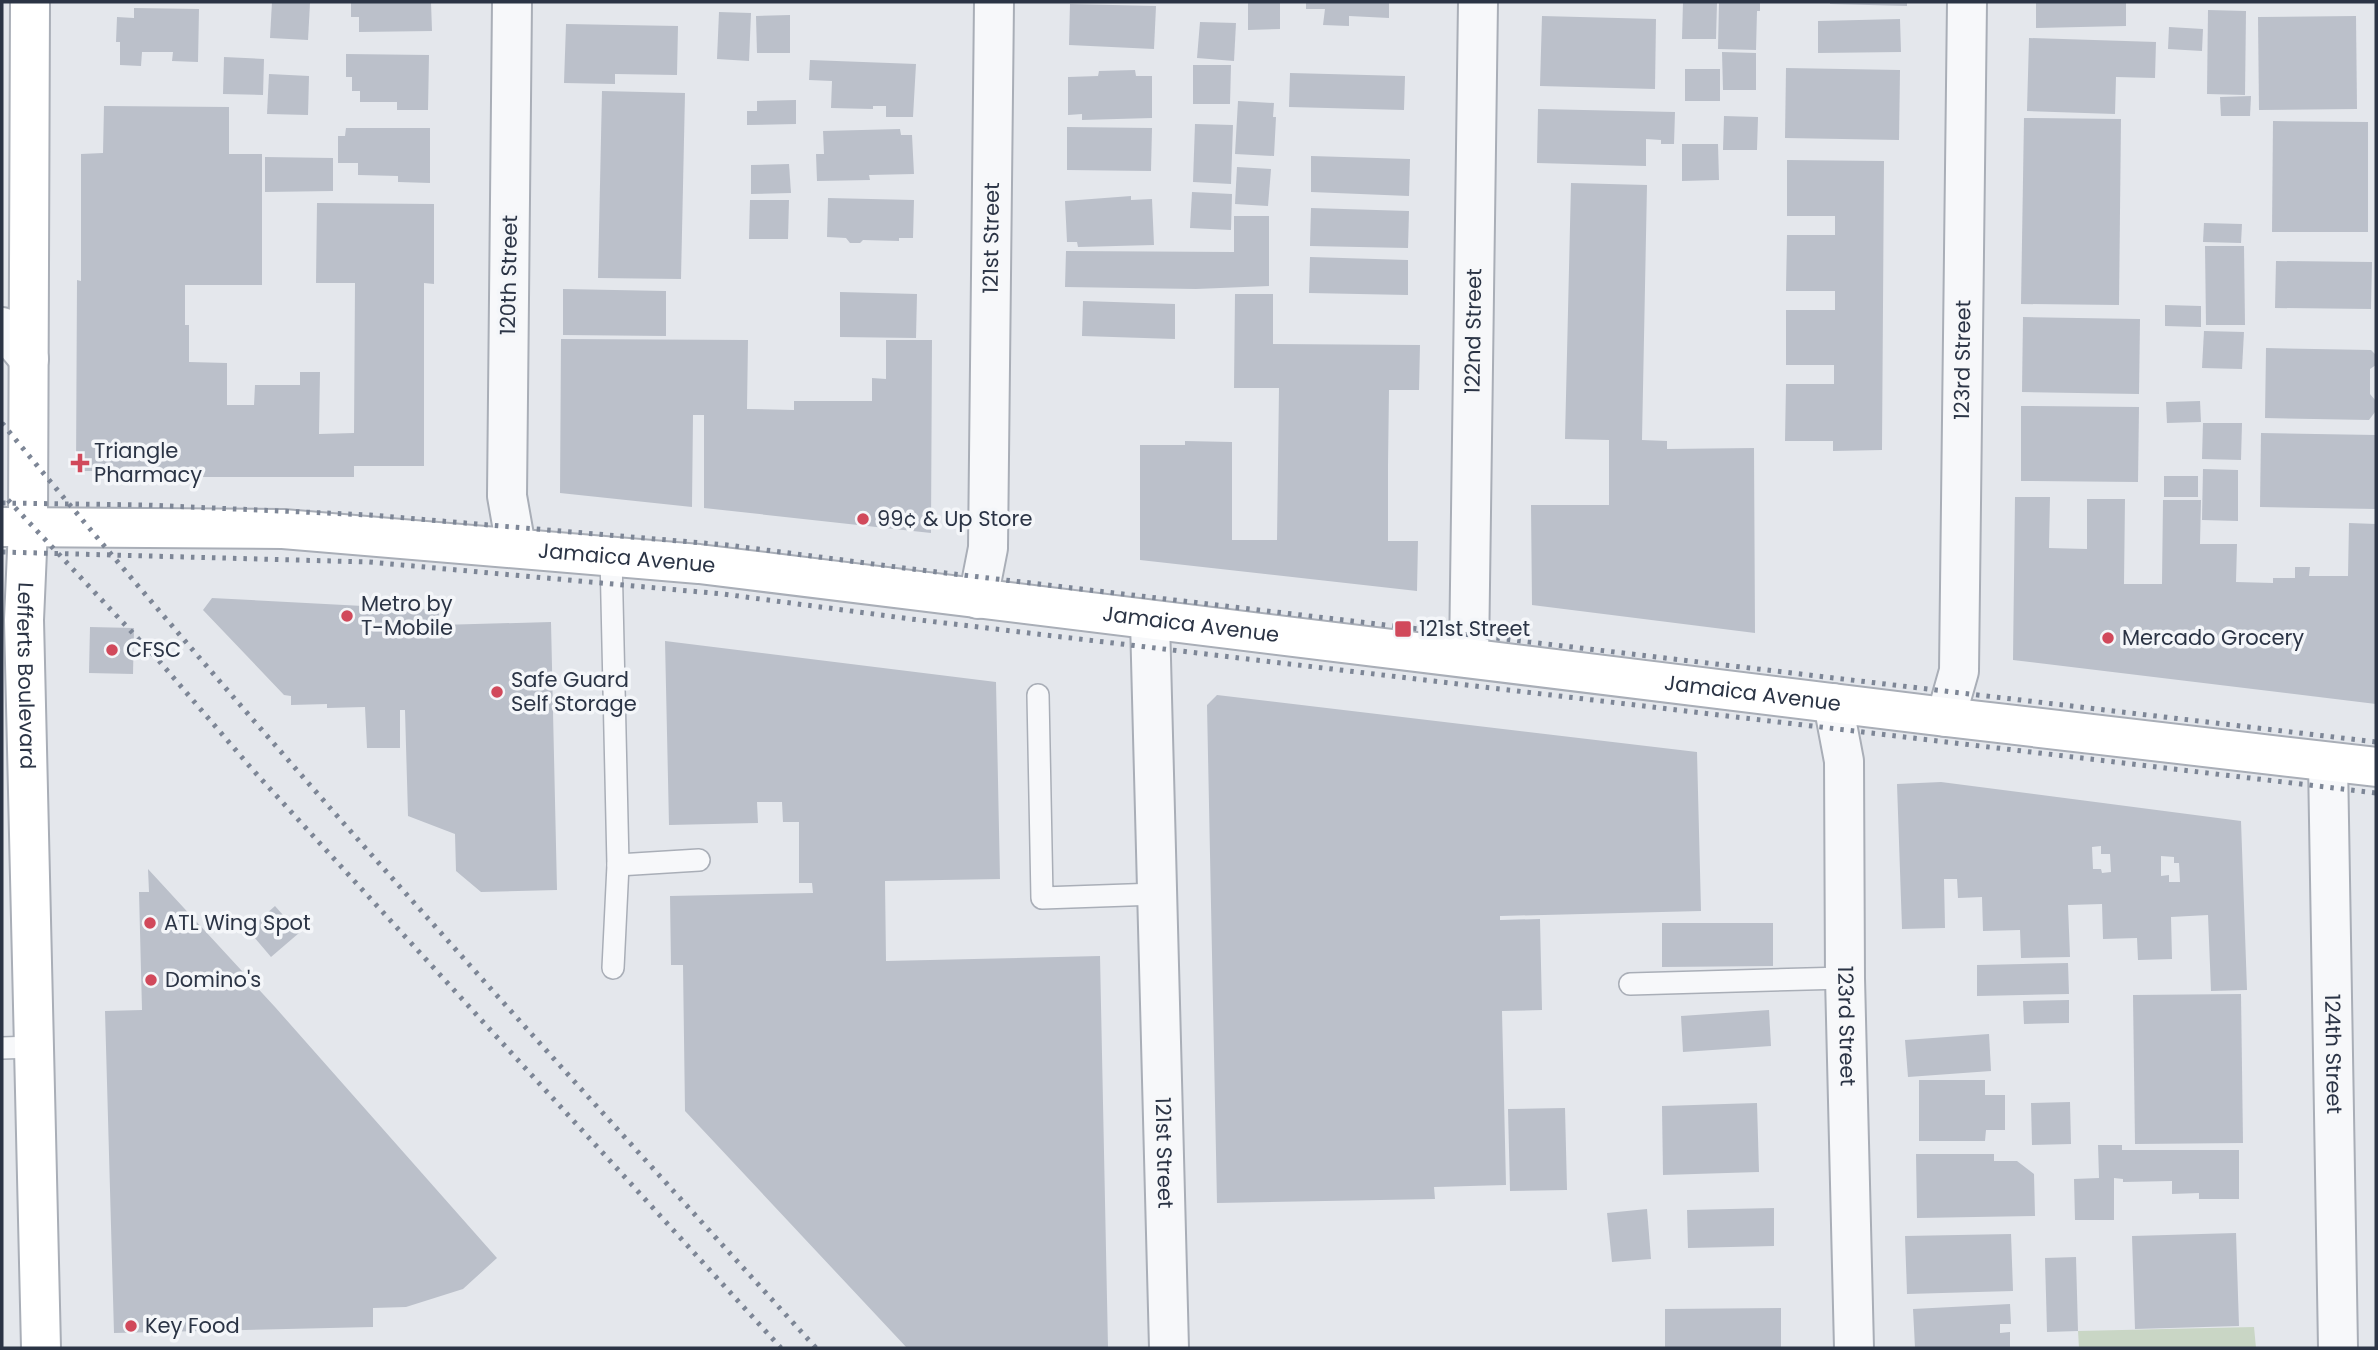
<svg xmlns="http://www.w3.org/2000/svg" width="2378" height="1350" font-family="Poppins,sans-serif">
<rect width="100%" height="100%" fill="#e4e7ec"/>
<path fill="#c9d6c5" d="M2254,1327L2256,1348H2079L2078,1331Z"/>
<g fill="#bbc0ca" fill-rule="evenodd">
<path d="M272,2L310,3L308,40L270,38Z"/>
<path d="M351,2H431L432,31L359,32V17H351Z"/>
<path d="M1306,2H1389V18L1349,16V26L1323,25L1325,9H1306Z"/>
<path d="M1683,2H1717L1716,39H1682Z"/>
<path d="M1719,2H1760V11H1757L1756,50L1718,49Z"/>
<path d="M1830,2H1907V6L1830,4Z"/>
<path d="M2036,2H2126V26L2036,28Z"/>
<path d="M1248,3H1280V29L1248,30Z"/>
<path d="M1070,4L1156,6L1154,49L1069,45Z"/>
<path d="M134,8L199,9L198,62L172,61L173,52H142L141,66L120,65V42H116L117,17L134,18Z"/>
<path d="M2208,10L2246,11L2245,95L2207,94Z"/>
<path d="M719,12L751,13L749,61L717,59Z"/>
<path d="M790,15V53H757L756,16Z"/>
<path d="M1542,16L1656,19L1655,89L1540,86Z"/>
<path d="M2356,16L2357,109L2259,110L2258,17Z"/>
<path d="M1900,19L1901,52L1818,53V21Z"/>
<path d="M1200,22L1236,23L1234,61L1197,58Z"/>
<path d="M566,24L678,26L677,75L615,74V84L564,83Z"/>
<path d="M2169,27L2203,29L2202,51L2168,49Z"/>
<path d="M2029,38L2156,42L2155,78L2116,77L2115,114L2027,111Z"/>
<path d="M1722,52L1756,53V90H1723Z"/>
<path d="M346,54L429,55L428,110H397V102H360V91H352V77H346Z"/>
<path d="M224,57L264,59L263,95L223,94Z"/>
<path d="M810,60L916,64L913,117H886V106H873V109L831,108L832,81L809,80Z"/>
<path d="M1193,65H1231L1230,104H1193Z"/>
<path d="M1786,68L1900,70L1899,140L1785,138Z"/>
<rect x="1685" y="69" width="35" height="32"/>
<path d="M1135,70L1136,76H1152V118L1082,120V114L1068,115V77L1098,76L1099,71Z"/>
<path d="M1290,73L1405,76L1404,110L1289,107Z"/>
<path d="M269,74L309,76L308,115L267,114Z"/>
<path d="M602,91L685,93L681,279L598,278Z"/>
<path d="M2251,96L2250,116H2221L2220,97Z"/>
<path d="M796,100V124L747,125V111H757V101Z"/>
<path d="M1238,101L1274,103L1273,117H1276L1274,156L1235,154Z"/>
<path d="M104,106L229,107V154H262V285H185V325H189V362L227,363V405H254L255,385H300V372H320L319,434L354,433L355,283H316L317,203L434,204V284L424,283V466H354V477H203V471H76L77,280L81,281V154L103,153Z"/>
<path d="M1538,109L1675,112L1674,144H1661V140L1646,139V166L1537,163Z"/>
<path d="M1724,116L1758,117L1757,150H1723Z"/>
<path d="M2024,118L2121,119L2119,305L2021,304Z"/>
<path d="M2273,121L2368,122V232H2272Z"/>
<path d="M1195,124L1233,125L1231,184L1193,182Z"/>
<path d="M1067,127L1152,128L1151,171L1067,170Z"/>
<path d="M346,128H430V183L398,182V176L358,175V163H338V136H345Z"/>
<path d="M900,129L901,135H912L914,174L869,175L870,180L817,181L816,154H824L823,131Z"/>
<path d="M1682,144H1718L1719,180L1682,181Z"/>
<path d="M1311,156L1410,159L1409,196L1311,192Z"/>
<path d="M265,157L333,158V191L265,192Z"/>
<path d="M1787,160L1884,161L1882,450L1833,451V441H1785L1786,384H1834V365H1786V310H1835V291H1786L1787,235H1835V216H1787Z"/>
<path d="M789,164L791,193L751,194V165Z"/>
<path d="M1237,167L1271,169L1268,206L1235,204Z"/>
<path d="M1571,183L1647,185L1642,440L1667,441V449L1754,448L1755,633L1532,605L1531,505H1609V440L1565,439Z"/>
<path d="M1192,192L1232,194L1231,230L1190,228Z"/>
<path d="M1131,196V200L1152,199L1154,245L1078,247L1077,242H1067L1065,201Z"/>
<path d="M828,198L914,200L913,238H899V241L863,240L860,243H850L846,238L827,237Z"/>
<path d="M750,200H789L788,239H749Z"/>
<path d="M1311,208L1409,211L1408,248L1310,246Z"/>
<path d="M1234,216H1269V286L1196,289L1065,287L1066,251L1234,252Z"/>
<path d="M2204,223L2242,224L2241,243L2203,242Z"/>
<path d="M2205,246H2244L2245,325H2206Z"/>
<path d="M1310,257L1408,260V295L1309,293Z"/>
<path d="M2276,261L2372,262L2371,309L2275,308Z"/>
<path d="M563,289L666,291V336L563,335Z"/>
<path d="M840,292L917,294L916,338L840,337Z"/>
<path d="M1235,294H1273V344L1420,345L1419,390H1389L1388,465V541H1418L1417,591L1140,560V445H1185V441L1232,442V540H1277L1279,388H1234Z"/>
<path d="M1083,301L1175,304V339L1082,336Z"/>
<path d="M2165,305L2201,306V327L2165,326Z"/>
<path d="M2023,317L2140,319L2139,394L2022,392Z"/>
<path d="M2204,331L2244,332L2242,369L2202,368Z"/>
<path d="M561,339L748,340L747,409L794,410V401H872V378L886,379V340H932L931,533L704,508V415H693L692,507L560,493Z"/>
<path d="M2266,348L2371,350L2376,355V365L2370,369V394L2376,401L2375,412L2369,420L2265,418Z"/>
<path d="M2200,401L2201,422L2167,423L2166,402Z"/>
<path d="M2021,406L2139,407L2138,482L2021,481Z"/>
<path d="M2203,423H2242L2241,460L2202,459Z"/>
<path d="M2261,433L2376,435V509L2260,507Z"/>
<path d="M2203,469L2238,470V521L2202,520Z"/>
<rect x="2164" y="476" width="34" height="21"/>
<path d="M2015,497H2050L2049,548L2087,549V499H2125L2124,584H2162L2163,500H2201L2200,544H2237L2236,582L2273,583V578H2295V567H2310L2309,576H2348L2349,523L2376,524V704L2013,660Z"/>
<path d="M212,598L439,610V625L551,622L557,890L481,892L456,871L455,834L408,816L405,710H400V748H367L365,707L327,708V704L291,705V696L284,695L203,610Z"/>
<path d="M90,627L134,628L133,674L89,673Z"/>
<path d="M665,641L996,682L1000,879L885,881L886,961L1100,956L1108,1348H907L685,1111L683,965H671L670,896L813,893L812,883H799V822H783L782,802H757L758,823L669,825Z"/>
<path d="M1217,695L1697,752L1701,911L1500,916V920L1540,919L1542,1010L1502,1011L1506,1185L1434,1187L1435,1199L1217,1203L1207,705Z"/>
<path d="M1941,782L2241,821L2247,990L2211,991L2208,915L2171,917L2172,959L2138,960L2137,938L2103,939L2102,904L2068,905L2070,957L2021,958L2020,930L1983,931L1982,897L1958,898L1957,879H1944L1945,928L1902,929L1897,784ZM2101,846V854H2110L2111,872L2102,873L2101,869H2093L2092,847ZM2161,856L2174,857V863H2179L2180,882H2169V875L2161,876Z"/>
<path d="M148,869L275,1007L497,1258L463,1289L406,1307L373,1308V1327L114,1333L105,1011L142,1010L139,892H149Z"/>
<path d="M275,906L299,933L271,957L248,930Z"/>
<path d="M1662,923H1773V966L1662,967Z"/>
<path d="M2068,963L2069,994L1977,996V965Z"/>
<path d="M2241,994L2243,1143L2135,1144L2133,995Z"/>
<path d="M2069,1000V1023L2024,1024L2023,1001Z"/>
<path d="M1769,1010L1771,1046L1683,1052L1681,1016Z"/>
<path d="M1989,1034L1991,1071L1908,1077L1905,1040Z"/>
<path d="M1919,1080H1985V1095H2005V1130H1986L1985,1141H1919Z"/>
<path d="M2070,1102L2071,1144L2032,1145L2031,1103Z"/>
<path d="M1757,1103L1759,1172L1663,1175L1662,1106Z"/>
<path d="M1565,1108L1567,1190L1510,1191L1508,1109Z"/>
<path d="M2098,1145H2122V1150H2239V1199H2199V1193L2172,1194V1181L2123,1182V1179L2114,1178V1220H2075L2074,1179L2099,1178Z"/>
<path d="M1916,1154H1994V1161H2017L2034,1174L2035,1216L1917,1218Z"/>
<path d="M1774,1208V1246L1688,1248L1687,1210Z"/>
<path d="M1647,1209L1651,1259L1612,1262L1607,1213Z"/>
<path d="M2236,1233L2239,1326L2135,1329L2132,1236Z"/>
<path d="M2011,1234L2013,1291L1907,1294L1905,1236Z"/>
<path d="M2076,1257L2078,1331L2047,1332L2045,1258Z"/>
<path d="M2010,1304L2011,1324H2000V1333L2010,1332V1348H1915L1913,1309Z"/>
<path d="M1781,1308V1348H1665V1309Z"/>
</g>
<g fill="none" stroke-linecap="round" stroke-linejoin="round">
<defs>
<g id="lane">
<path d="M611,556L618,865L613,968"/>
<path d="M1038,695L1042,898L1157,894"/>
<path d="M618,865L699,860"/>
<path d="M1630,984L1845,978"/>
<path d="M2,1048L34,1047"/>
</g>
<g id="street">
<path d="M512,2L507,496L516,547"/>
<path d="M2,327L29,359"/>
<path id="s1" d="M978,599L988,548L994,2"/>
<path id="s2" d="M1150,621L1169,1348"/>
<path id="s3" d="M1469,658L1478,2"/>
<path id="s4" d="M1833,703L1844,761L1845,978L1854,1348"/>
<path id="s5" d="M1946,717L1959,671L1967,2"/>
<path id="s6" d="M2328,762L2338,1348"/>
</g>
<g id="secondary">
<path id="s7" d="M30,2L28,528L24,620L41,1348"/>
<path id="s8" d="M2,527L283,529L699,564L1946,717L2376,767"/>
</g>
</defs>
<use href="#lane" stroke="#a9aeb7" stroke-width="24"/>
<use href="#street" stroke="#a9aeb7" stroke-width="42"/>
<use href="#secondary" stroke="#a9aeb7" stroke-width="42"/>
<use href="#lane" stroke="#f7f8fa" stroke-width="21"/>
<use href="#street" stroke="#f7f8fa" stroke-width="38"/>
<use href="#secondary" stroke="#fff" stroke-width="38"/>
<g stroke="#7d8696" stroke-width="5" stroke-dasharray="3.5 7" stroke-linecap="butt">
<path d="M2,423C263,741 540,1044 816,1348"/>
<path d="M8,500L160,662L252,769L781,1348"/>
<path d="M2,503L146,505L370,515L727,545L912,569L2376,742"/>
<path d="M2,552L369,562L723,594L911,619L2376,793"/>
</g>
</g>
<g fill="#d1495b" stroke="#f4f6f9" stroke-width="2.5">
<path d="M76.5 452.5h7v7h7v7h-7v7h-7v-7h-7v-7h7z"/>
<circle cx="863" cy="519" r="7"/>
<circle cx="347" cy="616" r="7"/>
<rect x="1394" y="620" width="18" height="18" rx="3.5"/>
<circle cx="2108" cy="638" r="7"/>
<circle cx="112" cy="650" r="7"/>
<circle cx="497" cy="692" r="7"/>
<circle cx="150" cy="923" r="7"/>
<circle cx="151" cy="980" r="7"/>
<circle cx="131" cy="1326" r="7"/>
</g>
<g text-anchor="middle" stroke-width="7" stroke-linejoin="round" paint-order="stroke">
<g font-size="21" fill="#2b3445" stroke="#f4f6f9">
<text dy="7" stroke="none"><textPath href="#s1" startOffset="362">121st Street</textPath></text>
<text transform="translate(509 275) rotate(-89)" y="7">120th Street</text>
<text dy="7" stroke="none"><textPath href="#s3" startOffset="327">122nd Street</textPath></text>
<text dy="7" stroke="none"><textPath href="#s5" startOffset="359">123rd Street</textPath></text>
<text dy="7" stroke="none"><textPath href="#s8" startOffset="626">Jamaica Avenue</textPath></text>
<text dy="7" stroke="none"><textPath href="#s8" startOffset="1194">Jamaica Avenue</textPath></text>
<text dy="7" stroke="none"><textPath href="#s7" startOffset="674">Lefferts Boulevard</textPath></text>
<text dy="7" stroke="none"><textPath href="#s8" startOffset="1760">Jamaica Avenue</textPath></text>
<text dy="7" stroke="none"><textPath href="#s4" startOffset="324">123rd Street</textPath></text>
<text dy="7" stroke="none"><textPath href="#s6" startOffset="292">124th Street</textPath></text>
<text dy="7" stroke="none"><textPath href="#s2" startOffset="532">121st Street</textPath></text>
</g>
<g font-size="21" fill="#2b3445" stroke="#f4f6f9" text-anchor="start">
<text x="94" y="458">Triangle<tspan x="94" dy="24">Pharmacy</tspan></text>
<text x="877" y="526">99¢ &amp; Up Store</text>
<text x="361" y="611">Metro by<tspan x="361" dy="24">T-Mobile</tspan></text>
<text x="1419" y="636">121st Street</text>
<text x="2122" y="645">Mercado Grocery</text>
<text x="126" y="657">CFSC</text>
<text x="511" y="687">Safe Guard<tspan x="511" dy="24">Self Storage</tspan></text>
<text x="164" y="930">ATL Wing Spot</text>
<text x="165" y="987">Domino's</text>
<text x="145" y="1333">Key Food</text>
</g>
</g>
<rect width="2378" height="1350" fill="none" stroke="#2b3445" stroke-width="7"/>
</svg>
